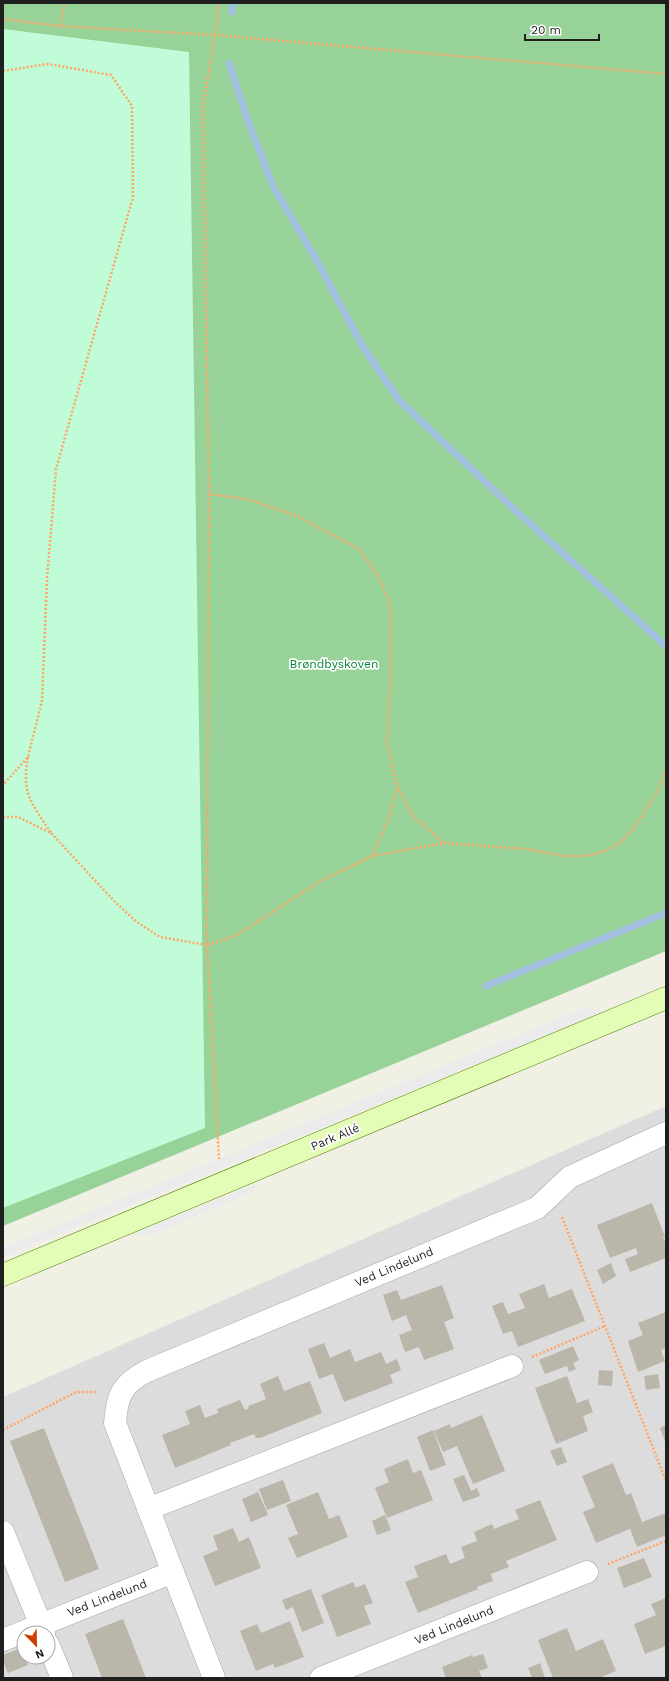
<svg xmlns="http://www.w3.org/2000/svg" width="669" height="1681" font-family="'Work Sans',sans-serif">
<rect width="100%" height="100%" fill="#f0f0e5"/>
<path fill="#dddcdc" fill-rule="evenodd" d="M666,1106V1678H3V1397ZM24,1633H48V1657H24Z"/>
<path fill="#97d298" d="M3,3H666V951L3,1226Z"/>
<path fill="#c0fcd7" d="M3,29L189,52L205,1128L3,1208Z"/>
<g fill="#ebebeb">
<path d="M584,1008L607,1011L3,1257V1248Z"/>
<path d="M257,1184L253,1192L146,1237L137,1232Z"/>
</g>
<g fill="none" stroke-linecap="round" stroke-linejoin="round">
<g stroke="#a3c0e0" stroke-width="7">
<path d="M232,12L233,3"/>
<path d="M229,63L248,121L274,188L316,259L363,347L399,400L516,511L666,646"/>
<path d="M486,986L666,913"/>
</g>
</g>
<g fill="#bab6aa">
<path d="M652,1203L665,1237H663L666,1244V1258L630,1272L625,1259L638,1254L636,1248L610,1258L597,1225Z"/>
<path d="M611,1263L616,1276L603,1284L597,1270Z"/>
<path d="M544,1284L549,1298L572,1289L585,1321L518,1347L512,1331L503,1334L492,1306L503,1302L508,1314L525,1308L519,1294Z"/>
<path d="M442,1285L454,1318L444,1322L454,1349L424,1360L419,1347L405,1352L399,1335L412,1330L406,1315L392,1321L383,1295L397,1290L401,1300Z"/>
<path d="M666,1312V1348L661,1350L665,1361L638,1372L628,1341L643,1335L638,1323Z"/>
<path d="M324,1343L330,1358L350,1349L355,1362L381,1352L386,1364L397,1359L401,1370L390,1375L393,1383L344,1402L333,1374L319,1379L308,1349Z"/>
<path d="M573,1346L579,1360L573,1363L576,1369L569,1372L567,1366L545,1374L539,1360Z"/>
<path d="M599,1370L613,1371L612,1386L598,1385Z"/>
<path d="M658,1374L660,1388L646,1390L644,1376Z"/>
<path d="M278,1376L284,1391L310,1381L322,1413L260,1438H256L254,1434L230,1443L231,1445L175,1468L162,1435L190,1424L185,1411L200,1405L205,1418L218,1413L217,1409L240,1400L245,1410L249,1408L248,1406L266,1399L260,1384Z"/>
<path d="M567,1376L577,1403L588,1399L593,1412L583,1416L588,1431L556,1444L535,1388Z"/>
<path d="M482,1415L505,1471L473,1484L457,1446L443,1452L434,1431L450,1424L451,1428Z"/>
<path d="M666,1425V1444L660,1428Z"/>
<path d="M44,1428L99,1569L65,1582L10,1441Z"/>
<path d="M433,1430L446,1465L430,1471L417,1437Z"/>
<path d="M561,1447L567,1462L557,1466L550,1451Z"/>
<path d="M408,1459L413,1473L421,1470L433,1500L387,1518L375,1488L389,1482L384,1469Z"/>
<path d="M613,1463L626,1495L631,1493L642,1522L666,1513V1535L637,1547L630,1529L596,1543L583,1512L595,1507L582,1476Z"/>
<path d="M464,1475L471,1491L477,1488L480,1496L463,1502L453,1479Z"/>
<path d="M283,1480L291,1501L267,1510L259,1489Z"/>
<path d="M258,1492L268,1515L251,1522L242,1499Z"/>
<path d="M318,1492L329,1519L339,1515L348,1537L297,1558L288,1538L298,1534L286,1505Z"/>
<path d="M540,1500L557,1540L506,1561L509,1567L491,1574L493,1581L477,1587L478,1589L418,1613L405,1582L418,1577L414,1566L446,1554L450,1564L465,1558L461,1547L477,1541L474,1532L492,1524L494,1529L519,1519L515,1510Z"/>
<path d="M385,1515L391,1530L377,1535L372,1521Z"/>
<path d="M233,1528L239,1542L249,1537L261,1568L215,1586L203,1556L218,1550L213,1536Z"/>
<path d="M644,1558L652,1577L624,1588L617,1568Z"/>
<path d="M353,1582L356,1588L365,1584L373,1603L364,1606L371,1624L337,1637L321,1595Z"/>
<path d="M311,1589L324,1623L302,1632L293,1607L286,1610L282,1600Z"/>
<path d="M666,1598V1646L645,1654L634,1624L656,1615L651,1604Z"/>
<path d="M123,1619L146,1678H102L85,1634Z"/>
<path d="M290,1621L304,1657L275,1668L273,1664L256,1671L240,1631L257,1624L261,1633Z"/>
<path d="M567,1628L576,1651L603,1639L616,1671L599,1678H553L538,1640Z"/>
<path d="M21,1648L28,1665L8,1673L3,1661V1655Z"/>
<path d="M483,1654L488,1668L479,1671L482,1678H446L442,1667L472,1655L473,1657Z"/>
<path d="M540,1663L545,1678H532L528,1668Z"/>
</g>
<g fill="none" stroke-linecap="round" stroke-linejoin="round">
<defs>
<g id="street">
<path d="M148,1509L512,1366"/>
<path d="M3,1532L44,1633"/>
<path d="M3,1640L173,1572"/>
<path d="M48,1644L62,1678"/>
<path d="M214,1678L115,1423C117,1395 122,1384 147,1371L537,1208L570,1177L666,1133"/>
<path d="M321,1678L587,1572"/>
</g>
<path id="secondary" d="M3,1275L666,998"/>
</defs>
<use href="#street" stroke="#a6a6a6" stroke-width="23"/>
<use href="#secondary" stroke="#497c00" stroke-width="23"/>
<g stroke="#ffa567" stroke-width="2.5" stroke-dasharray="2 2" stroke-linecap="butt">
<path d="M219,3L215,35L203,108L209,494L207,945L219,1159"/>
<path d="M3,19L59,26L215,35L666,74"/>
<path d="M59,26L65,3"/>
<path d="M3,71L48,64L111,75L132,106L133,197L56,469L47,579L42,701L28,757L3,785"/>
<path d="M209,494L247,499L297,516L359,549L377,575L390,603L391,669L387,743L397,786L413,816L443,842"/>
<path d="M28,757C21,795 32,803 51,833"/>
<path d="M3,817H18L51,833L116,903L137,922L160,937L207,945L237,935L317,883L372,856L444,843L525,849L565,856H586L606,851L622,841L634,828L658,791L666,771"/>
<path d="M372,856L388,821L397,787"/>
<path d="M562,1217L666,1481"/>
<path d="M532,1357L605,1326"/>
<path d="M3,1430L76,1392H97"/>
<path d="M608,1564L666,1541"/>
</g>
<use href="#street" stroke="#fff" stroke-width="22"/>
<use href="#secondary" stroke="#e4fdb6" stroke-width="22"/>
</g>
<g text-anchor="middle" stroke-width="3.5" stroke-linejoin="round" paint-order="stroke">
<g font-size="12" fill="#068437" stroke="#fff">
<text x="334" y="668">Brøndbyskoven</text>
</g>
<g font-size="12" fill="#1f1f1f" stroke="#fff">
<text transform="translate(335 1137) rotate(-23)" y="4">Park Allé</text>
<text transform="translate(394 1267) rotate(-23)" y="4">Ved Lindelund</text>
<text transform="translate(107 1598) rotate(-21)" y="4">Ved Lindelund</text>
<text transform="translate(454 1625) rotate(-22)" y="4">Ved Lindelund</text>
</g>
</g>
<rect width="669" height="1681" fill="none" stroke="#1f1f1f" stroke-width="8"/>
<g transform="translate(36 1645) rotate(157)"><circle r="19" fill="#ffffff" stroke="#a5a5a5"/>
<path d="M0-3L7 15L0 10L-7 15Z" fill="#ce3e00"/>
<text y="-6" font-size="11" font-weight="bold" text-anchor="middle" fill="#1f1f1f">N</text>
</g>
<path d="M525 34v6h74v-6" fill="none" stroke="#1f1f1f" stroke-width="2"/>
<text x="531" y="34" font-size="12" fill="#1f1f1f" stroke="#ffffff" stroke-width="3" paint-order="stroke">20 m</text>
</svg>
